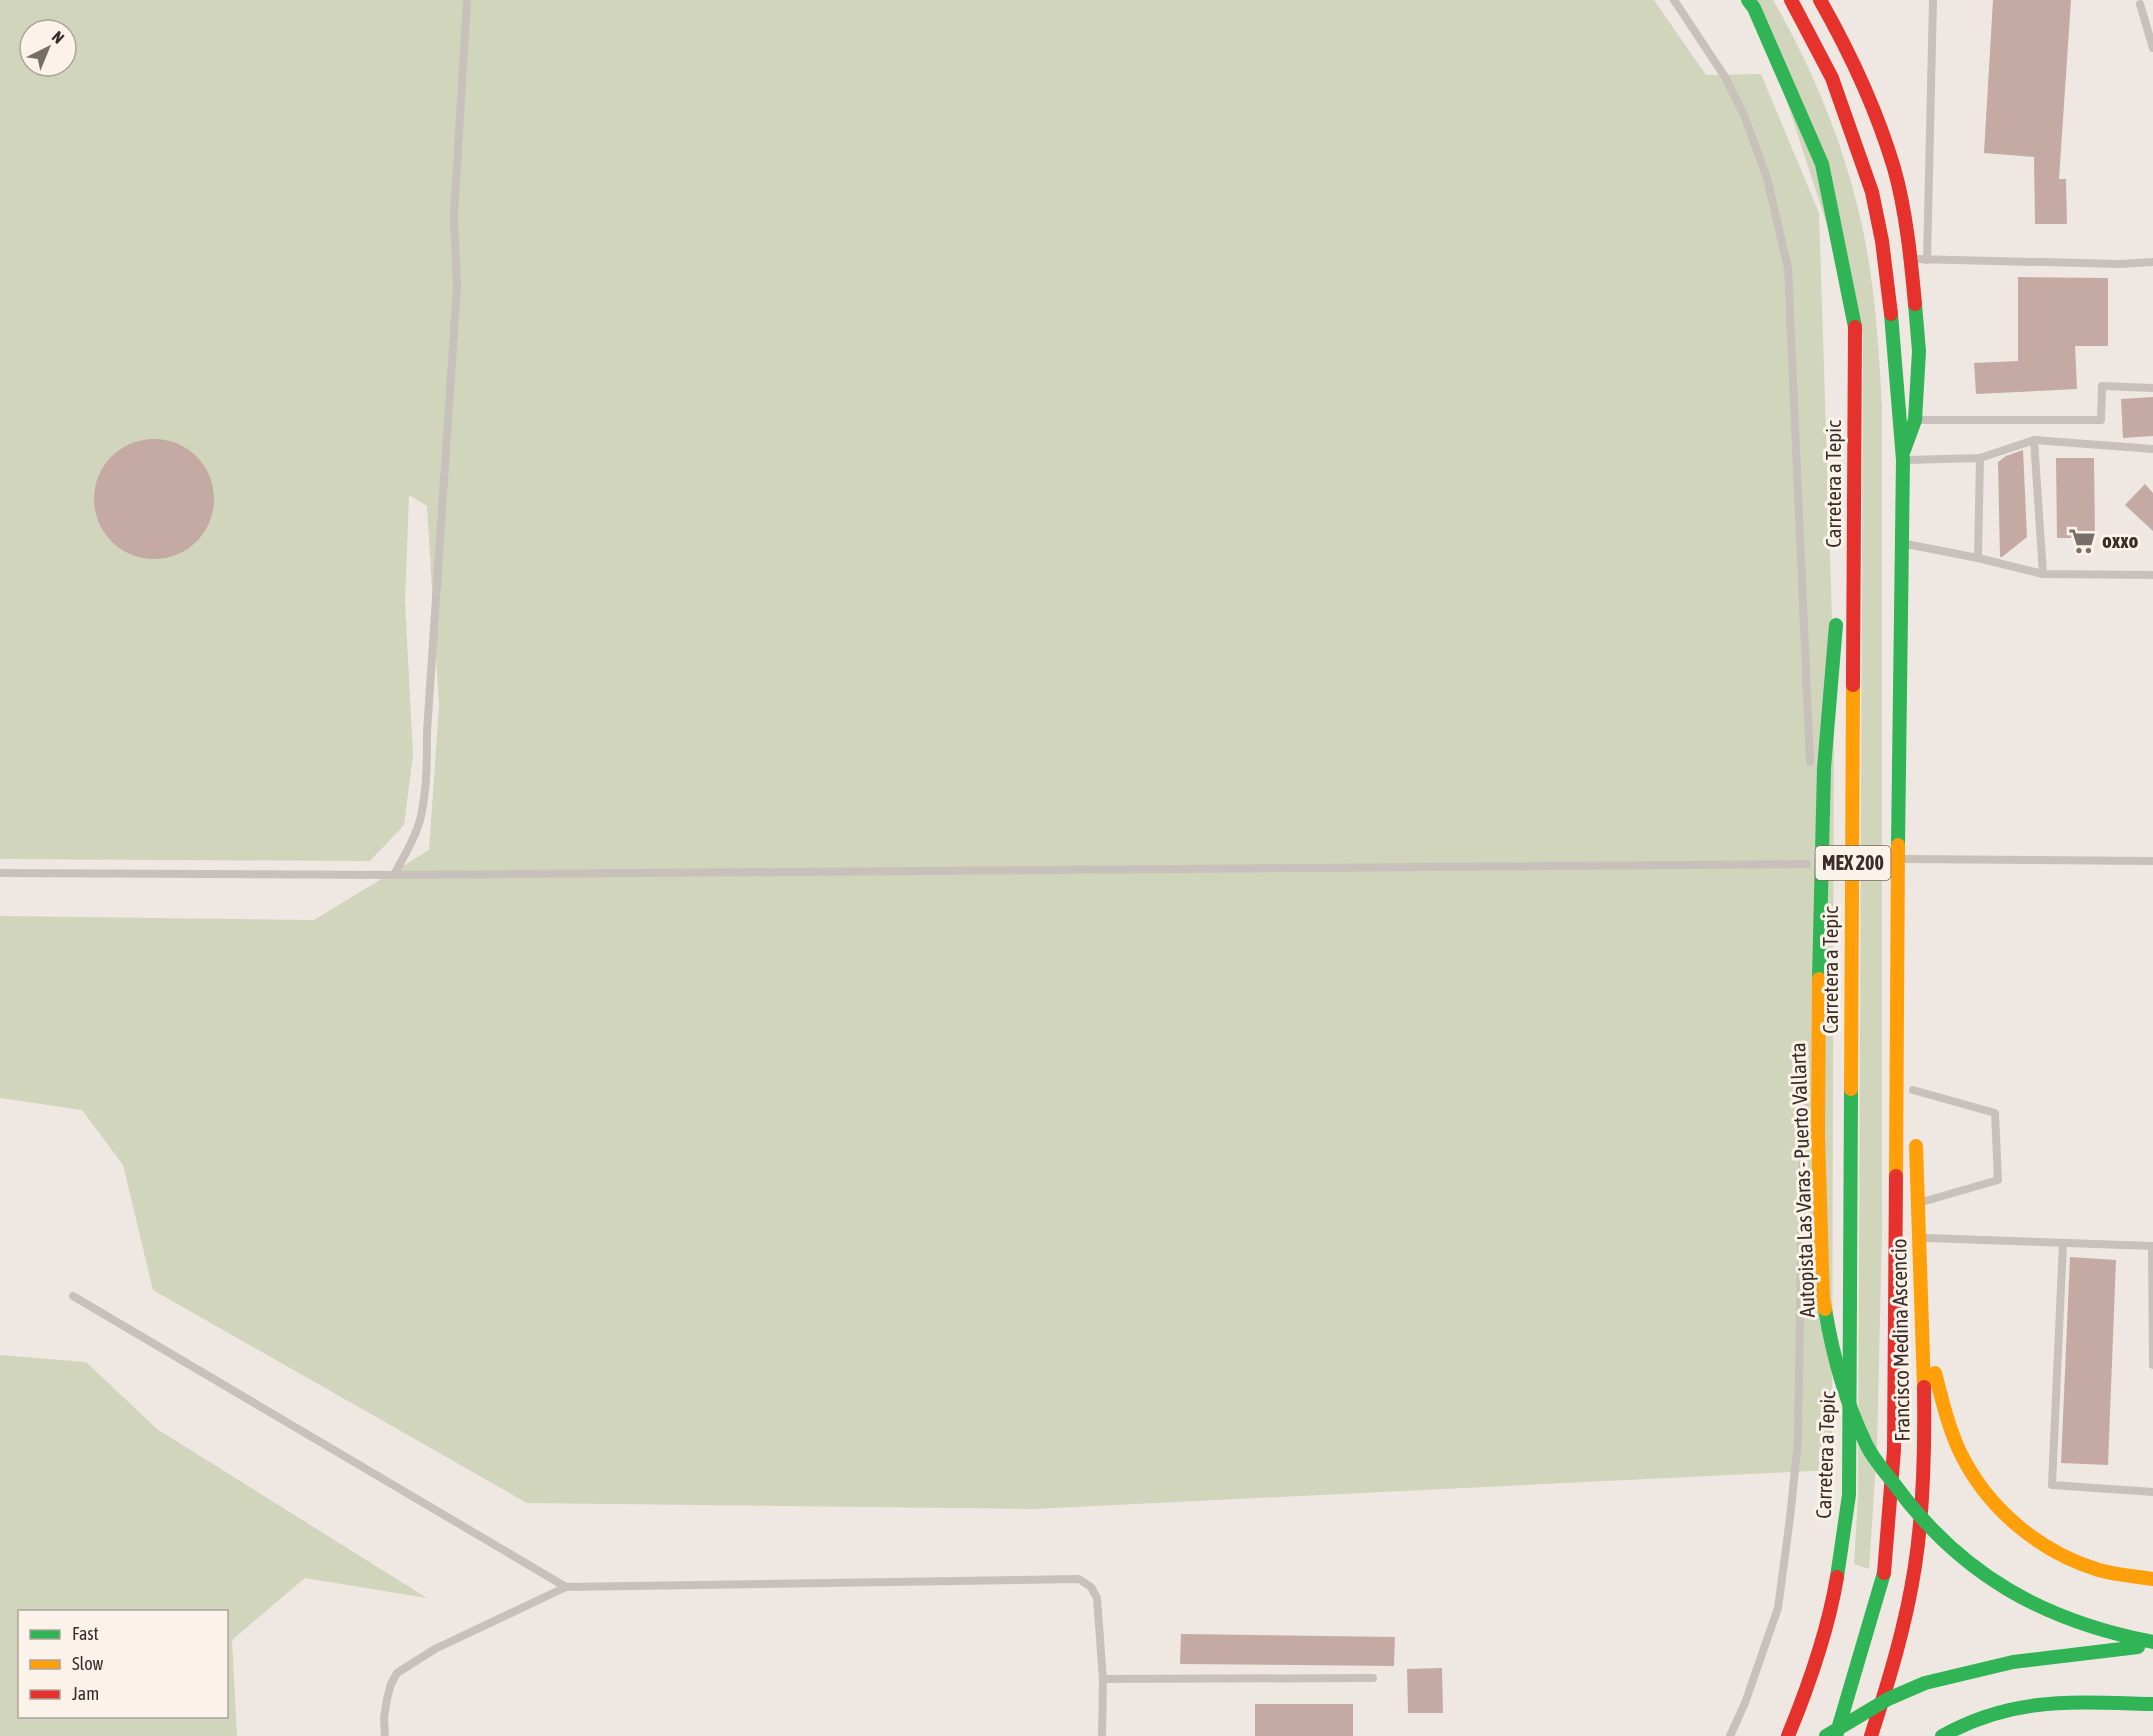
<svg xmlns="http://www.w3.org/2000/svg" width="2153" height="1736" font-family="'Asap Condensed',sans-serif">
<rect width="100%" height="100%" fill="#efe8e2"/>
<g fill="#d1d5bb" fill-rule="evenodd">
<path d="M0,0H1654L1706,75L1761,74L1819,213L1834,681L1832,1470L1034,1509L527,1503L153,1290L123,1165L82,1110L0,1098V916L314,920L429,850L439,706L427,506L409,495L405,601L413,755L404,825L370,861L0,859ZM30,30H66V66H30Z"/>
<path d="M1754,0H1773C1817,76 1852,164 1867,251C1876,302 1879,354 1882,405V1231L1877,1448L1869,1569L1854,1564L1858,1496L1863,336Z"/>
<path d="M0,1355L86,1362L157,1429L427,1598L305,1578L232,1640L237,1736H0ZM20,1612H226V1716H20Z"/>
</g>
<g fill="#c4aaa2">
<path d="M1993,0H2071L2059,179H2066L2067,224H2035L2034,157L1984,153Z"/>
<path d="M2018,277L2108,278V346H2075L2077,389L1976,394L1974,363L2018,361Z"/>
<path d="M2153,397V436L2123,438L2121,399Z"/>
<circle cx="154" cy="499" r="60"/>
<path d="M2023,450L2027,537L2002,557H2000L1998,462L2006,456Z"/>
<path d="M2056,458H2094L2095,538H2057Z"/>
<path d="M2145,484L2153,493V531L2125,505Z"/>
<path d="M2070,1257L2116,1260L2108,1465L2061,1463Z"/>
<path d="M1181,1634L1395,1637L1394,1666L1180,1664Z"/>
<path d="M1442,1668L1443,1713H1408L1407,1669Z"/>
<rect x="1255" y="1704" width="98" height="32"/>
</g>
<g fill="none" stroke-linecap="round" stroke-linejoin="round">
<g stroke="#c8c0bb" stroke-width="8">
<path d="M1674,0L1725,77L1744,115L1767,178L1788,268L1810,762"/>
<path d="M2140,4L2153,48"/>
<path d="M1914,259L2120,264L2153,262"/>
<path d="M1927,260L1933,0"/>
<path d="M1917,420H2101L2102,386L2153,388"/>
<path d="M2034,440L2043,574"/>
<path d="M1908,460L1980,458L2034,440L2153,449"/>
<path d="M1906,544L1978,558L2043,574L2153,575"/>
<path d="M1978,558L1980,458"/>
<path d="M1901,859L2153,861"/>
<path d="M0,873L394,875L1807,864"/>
<path d="M394,875C404,856 416,837 421,816C427,788 427,760 427,732L457,287L454,215L467,0"/>
<path d="M1913,1090L1995,1113L1998,1180L1922,1202"/>
<path d="M1926,1238L2152,1246L2153,1365"/>
<path d="M2063,1243L2052,1485L2153,1492"/>
<path d="M73,1296L566,1587"/>
<path d="M1103,1679L1373,1678"/>
<path d="M385,1736L384,1718L387,1699L391,1684L397,1673L435,1649L566,1587L1079,1579L1091,1587L1097,1598L1103,1679L1102,1736"/>
<path d="M1730,1736L1745,1703L1778,1608L1790,1518L1798,1441L1804,1071"/>
</g>
<g stroke="#30b455" stroke-width="14">
<path d="M1748,0L1754,8L1822,164L1855,327"/>
<path d="M1891,314L1903,460L1898,845"/>
<path d="M1904,450L1915,420L1919,351L1915,304"/>
<path d="M1819,979L1824,768L1836,625"/>
<path d="M1837,1577L1849,1495L1851,1089"/>
<path d="M1836,1736L1884,1573"/>
<path d="M1942,1736C2014,1696 2074,1702 2153,1704"/>
</g>
<g stroke="#ff9f0a" stroke-width="14">
<path d="M1851,1089L1853,685"/>
<path d="M1916,1146L1924,1387"/>
<path d="M1896,1176L1898,845"/>
<path d="M1935,1373C1942,1399 1948,1427 1960,1452C1987,1508 2039,1552 2099,1570C2116,1575 2135,1576 2153,1579"/>
</g>
<g stroke="#e5322d" stroke-width="14">
<path d="M1791,0L1832,78L1872,192L1882,241L1891,314"/>
<path d="M1820,0C1849,51 1877,111 1894,168C1906,210 1911,260 1915,304"/>
<path d="M1853,685L1855,327"/>
<path d="M1884,1573L1894,1450L1896,1176"/>
<path d="M1788,1736C1809,1685 1828,1631 1837,1577"/>
<path d="M1871,1736C1889,1680 1906,1625 1915,1566C1924,1507 1925,1447 1924,1387"/>
</g>
<g stroke="#30b455" stroke-width="14">
<path d="M1825,1309C1833,1357 1845,1401 1866,1444C1873,1459 1885,1472 1895,1485C1961,1575 2044,1621 2153,1642"/>
<path d="M1826,1736L1888,1699L1925,1683L2013,1662L2138,1647"/>
</g>
<path stroke="#ff9f0a" stroke-width="14" d="M1819,979L1818,1137L1823,1298L1825,1309"/>
</g>
<defs>
<symbol id="supermarket-bare" viewBox="-9 -9 18 18"><path d="M-6-5.5h2.5l.6 2H6L4.5 2H-2.5L-4.4-4H-6ZM-1.5 3.2a1.3 1.3 0 1 0 .1 0ZM3 3.2a1.3 1.3 0 1 0 .1 0Z" fill="#796e69" stroke="#fbf2ea" stroke-width="2.5" paint-order="stroke"/></symbol>
</defs>
<g fill-rule="evenodd">
<use href="#supermarket-bare" x="2063" y="522" width="38" height="38"/>
</g>
<g text-anchor="middle" stroke-width="6" stroke-linejoin="round" paint-order="stroke">
<rect fill="#fbf2ea" stroke="#746862" stroke-width="1.5" x="1815.5" y="846" width="75" height="34" rx="4.5"/>
<g font-size="20" font-weight="bold" fill="#3a2d28">
<text x="1853" y="870">MEX 200</text>
</g>
<g font-size="21" fill="#3a2d28" stroke="#fbf2ea">
<text transform="translate(1834 484) rotate(-90)" y="7">Carretera a Tepic</text>
<text transform="translate(1831 970) rotate(-90)" y="7">Carretera a Tepic</text>
<text transform="translate(1803 1180) rotate(-92)" y="7">Autopista Las Varas - Puerto Vallarta</text>
<text transform="translate(1901 1340) rotate(-91)" y="7">Francisco Medina Ascencio</text>
<text transform="translate(1826 1455) rotate(-88)" y="7">Carretera a Tepic</text>
</g>
<g font-size="21" font-weight="bold" fill="#3a2d28" stroke="#fbf2ea" text-anchor="start">
<text x="2102" y="548">oxxo</text>
</g>
</g>
<rect x="18" y="1610" width="210" height="108" fill="#fbf2ea" stroke="#aea39c" stroke-width="1.5"/>
<rect x="30" y="1630" width="30" height="9" fill="#30b455" stroke="#aea39c" stroke-width="1.5"/>
<text x="72" y="1640" font-size="18" fill="#3a2d28">Fast</text>
<rect x="30" y="1660" width="30" height="9" fill="#ff9f0a" stroke="#aea39c" stroke-width="1.5"/>
<text x="72" y="1670" font-size="18" fill="#3a2d28">Slow</text>
<rect x="30" y="1690" width="30" height="9" fill="#e5322d" stroke="#aea39c" stroke-width="1.5"/>
<text x="72" y="1700" font-size="18" fill="#3a2d28">Jam</text>
<g transform="translate(48 48) rotate(43)"><circle r="28" fill="#fbf2ea" stroke="#aea39c" stroke-width="1.5"/>
<path d="M0-4.5L10 22L0 15L-10 22Z" fill="#796e69"/>
<text y="-9" font-size="16" font-weight="bold" text-anchor="middle" fill="#3a2d28">N</text>
</g>
</svg>
